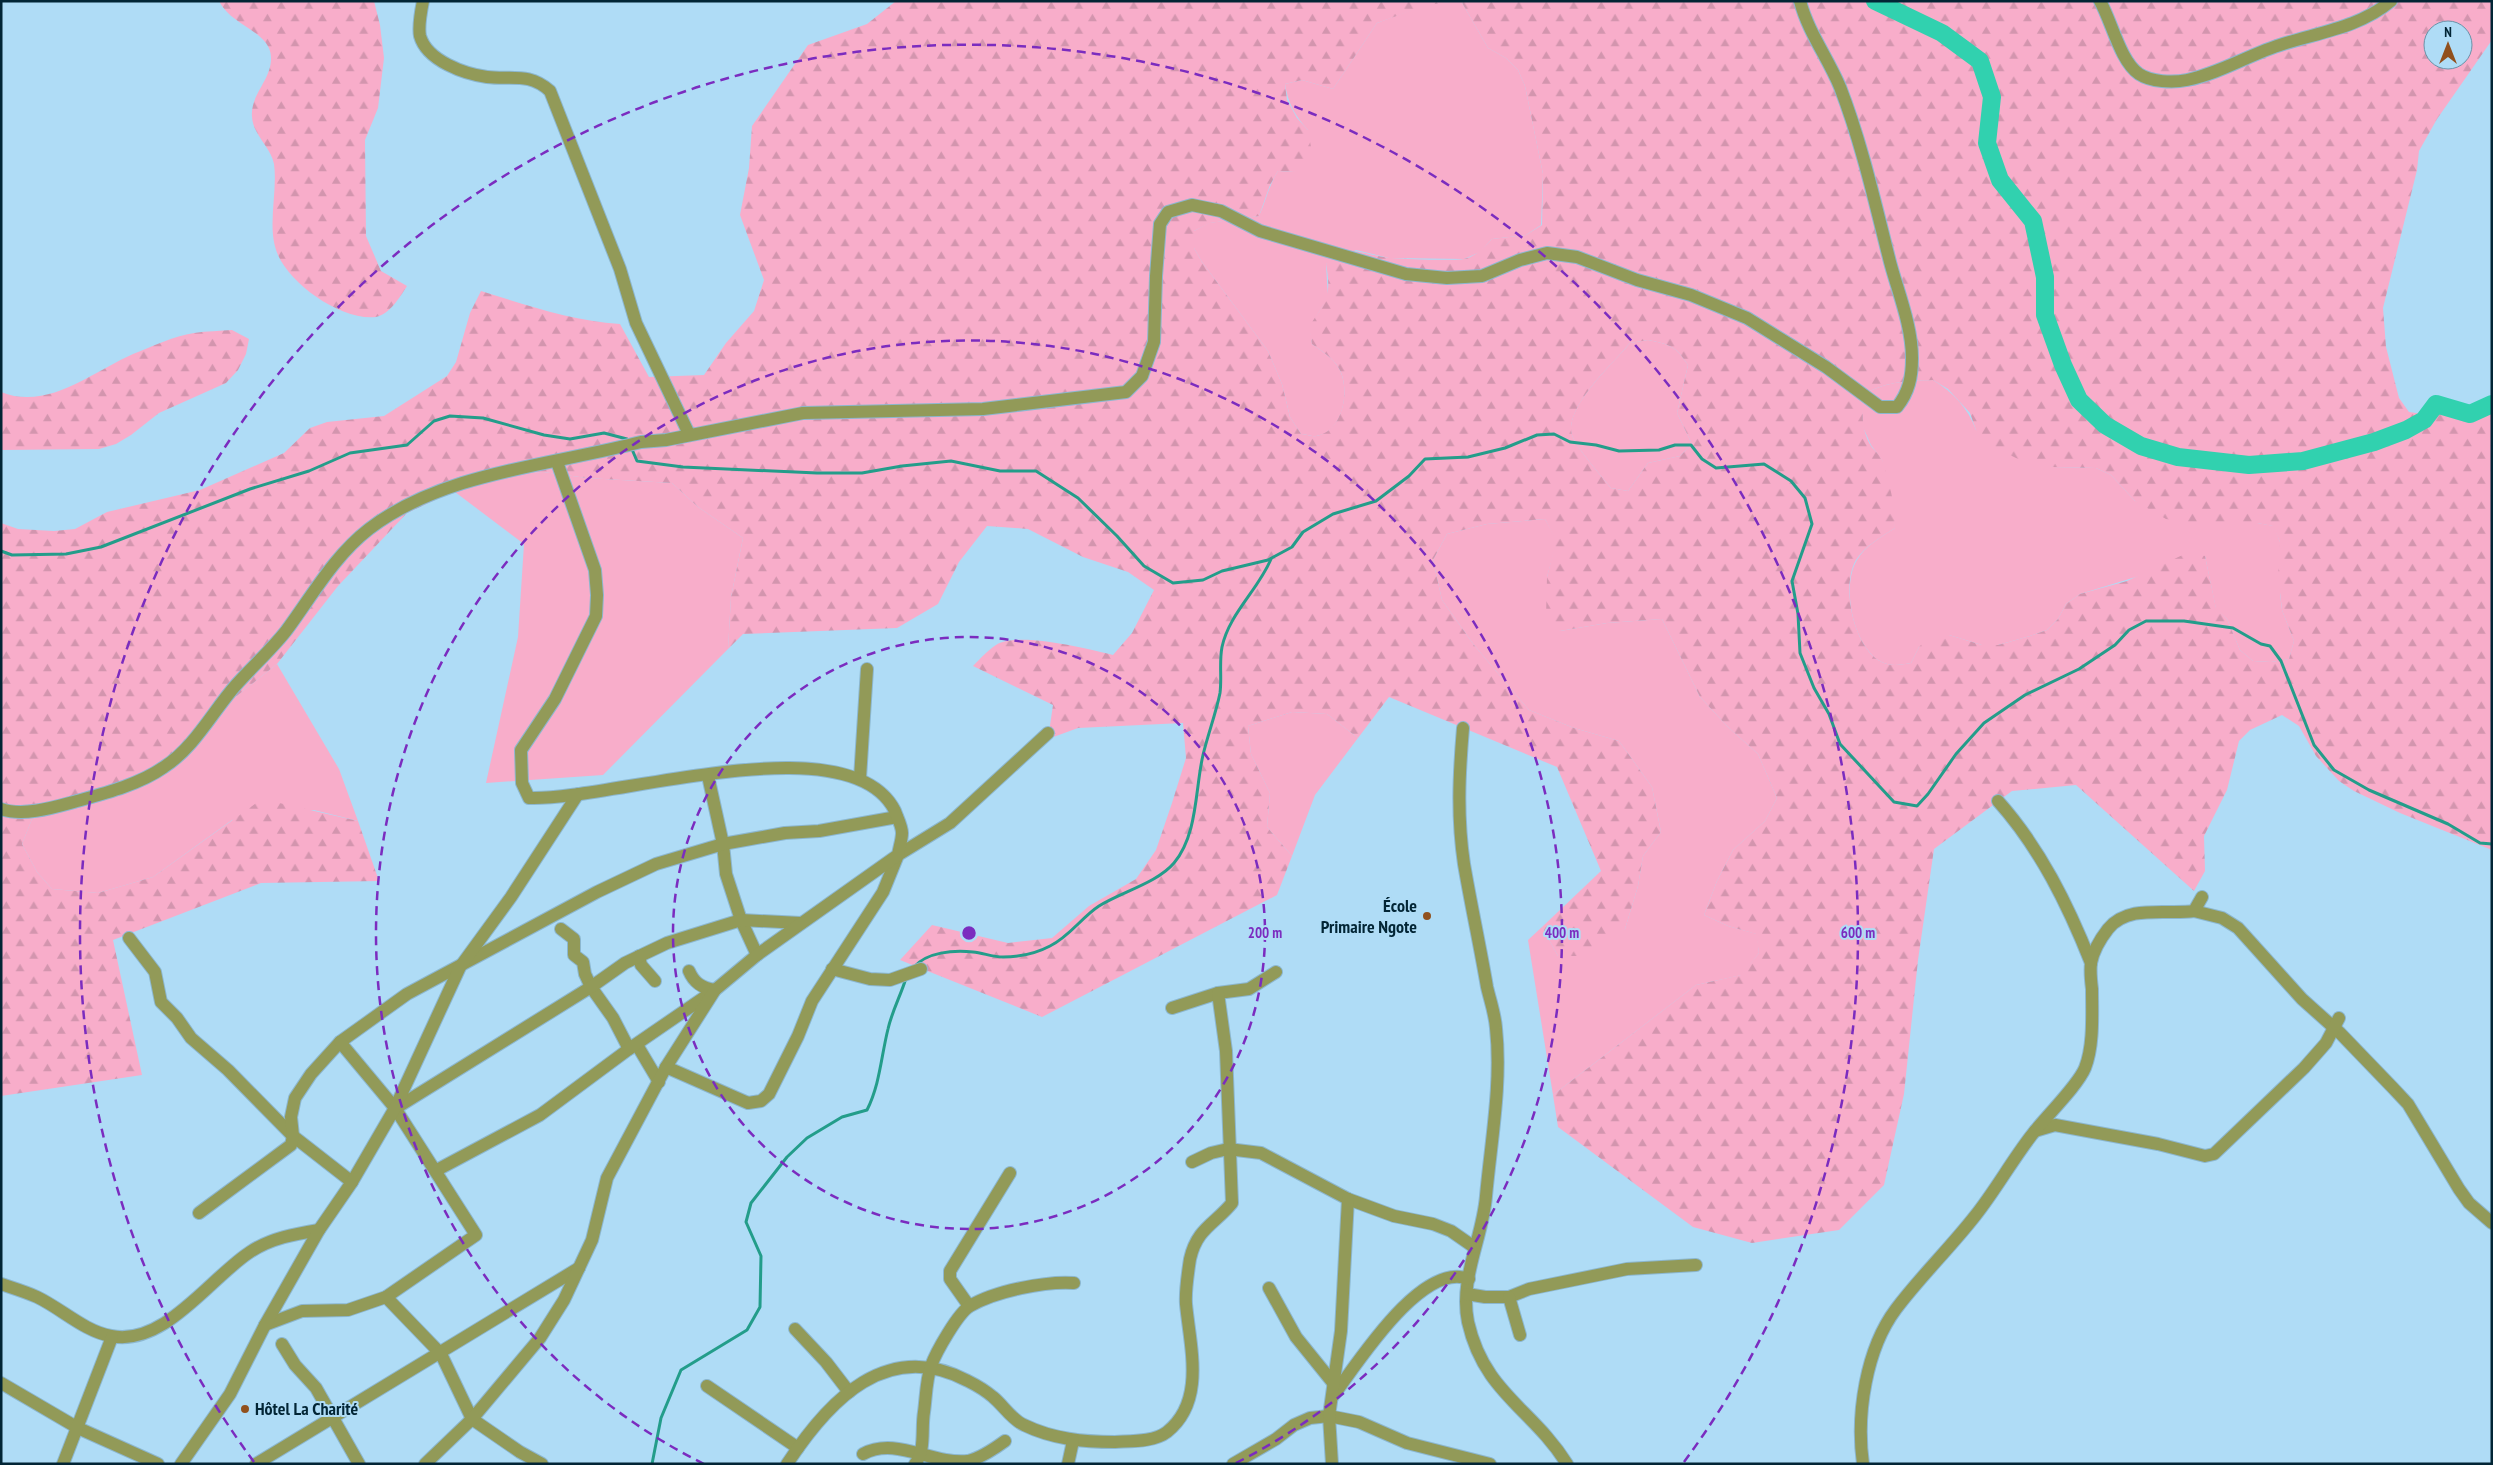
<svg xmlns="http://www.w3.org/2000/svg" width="2493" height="1465" font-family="'PT Sans Narrow',sans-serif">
<defs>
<pattern id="forest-firs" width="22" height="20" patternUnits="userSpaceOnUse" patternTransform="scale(1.25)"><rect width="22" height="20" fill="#f8adca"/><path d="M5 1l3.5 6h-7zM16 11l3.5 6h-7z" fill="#d395ae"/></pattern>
</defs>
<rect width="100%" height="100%" fill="#afdcf6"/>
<g fill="#f8adca">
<path d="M1461,1L1488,48L1506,58L1518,70L1525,86L1543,174L1541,225L1526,235L1492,239L1480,252L1464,259L1389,258L1356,250L1326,264L1328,297L1310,327L1312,344C1320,350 1330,356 1336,364C1352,383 1345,433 1316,436C1312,437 1305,434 1301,434L1290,417L1282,384L1268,351L1202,262L1194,248V231L1209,223L1259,216C1266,201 1269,185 1278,171L1294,172L1308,130C1295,116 1288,103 1285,84L1302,80L1333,89L1377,23L1427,4Z"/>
<path d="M1648,340C1669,344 1676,346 1688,365L1677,413L1692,444L1680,456L1648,463L1628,491L1611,488C1602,477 1576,447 1572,435C1564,407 1613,364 1630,343Z"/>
<path d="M1933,380C1953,392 1968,408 1976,430L2053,467L2096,468L2111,475L2135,501L2274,526L2280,542V594L2282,610L2294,641L2289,659L2271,662L2253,661L2240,650L2227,619L2216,609L2205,556L2080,594L2066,604L2058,619L2047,630L2030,636L1998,645H1982L1949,635L1919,647L1911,663C1900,665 1888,667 1878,660C1853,643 1841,586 1857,560C1865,546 1881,537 1895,528L1882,460L1871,445L1863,427L1862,409L1866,393C1889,381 1908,381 1933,380Z"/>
<path d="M543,472L587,478L672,483L698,507L743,538L731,597L728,649L603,775L486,783L518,637L524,544L455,492L489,475Z"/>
<path d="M1545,519L1557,541L1547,577L1560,631L1607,623L1662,619L1700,697L1728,727L1758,754L1777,798L1765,821L1733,850L1717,881L1704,915L1728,926L1757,934L1759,953L1742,975L1696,985L1553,1095L1528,940L1542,927L1558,956L1625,929L1638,886L1643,856L1661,832L1652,787L1619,741L1574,728L1529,710L1474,645L1442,600L1433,560L1447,534L1487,524Z"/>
<path d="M277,664L339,769L358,821L314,810L232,820L153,877L98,893L52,889L37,872L22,844L32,819L92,796L219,710Z"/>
<path d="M1292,712L1327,714L1358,738L1315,795L1292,856L1267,827L1270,793L1251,754L1248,726Z"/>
</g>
<g fill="url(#forest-firs)" fill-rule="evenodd">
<path d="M219,1H374L380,25L384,58L378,108L365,140L366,236L381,271L407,286C400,297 390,314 376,317C342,321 291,285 278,255C266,228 278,193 274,164C271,147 253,135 252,117C250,94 272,80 271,57C270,31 231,26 219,1Z"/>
<path d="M896,1H1459L1427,5L1377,23L1333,89L1302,80L1285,84L1287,100L1297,118L1308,130L1311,147L1310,164L1294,172L1278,171L1270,185L1259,216L1210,223L1194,231V248L1202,262L1268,351L1282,384L1290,417L1301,434C1305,434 1312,437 1316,436C1345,432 1352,383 1336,364C1330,356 1320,350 1312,344L1309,327C1326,301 1332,296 1326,264C1354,242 1361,255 1391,258C1408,259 1448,261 1464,259C1476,256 1484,248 1492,239L1526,235L1542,225L1543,174L1525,86L1518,70L1506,58L1488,48L1461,1H2492V40L2437,119L2419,151L2417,170L2383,308L2386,347L2399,398L2409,412L2430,415L2492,404V850L2400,813L2354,791L2339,781L2316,756L2299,726L2282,715L2250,730L2239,741L2227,790L2204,836L2205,871L2194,891L2076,785L2012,791L1934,849L1918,960L1904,1094L1884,1185L1839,1230L1752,1243L1693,1227L1558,1127L1553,1095L1696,985L1741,975L1759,953L1756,934L1728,926L1704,915L1717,881L1733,850L1765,821L1777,798L1758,754L1728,727L1700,697L1662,619L1607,623L1560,631L1546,618L1547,577L1556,541L1545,519L1487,524L1447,534L1433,560L1442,600L1474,645L1529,710L1574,728L1619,741L1652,787L1661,832L1643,856L1638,886L1625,929L1588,956H1558L1542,927L1601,871L1557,767L1389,697L1358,738L1327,714L1292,712L1248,726L1251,754L1270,793L1267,827L1292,856L1277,895L1042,1017L900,960L932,925L1008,943L1052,938L1089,906L1136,879L1156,850L1172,803L1186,758L1183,723L1078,728L1048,739L1053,705L973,666C980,659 988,650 996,645C1017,631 1089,649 1113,655L1132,633L1154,590L1128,572L1083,557L1028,529L987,526L959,562L938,604L897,628L743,634L728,649L731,597L743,538L698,507L672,483L587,478L543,472L489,475L407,513L338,586L277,664L219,710L170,759L92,796L32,819L22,844L37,872L52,889L98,893L153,877L262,799L358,821L379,881L261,883L113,940L142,1075L1,1096V523L18,529L54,531L75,529L107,512L200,490L284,453L310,428L327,422L384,416L447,376L456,362L470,313L481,291C526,305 573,321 620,324L649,377L704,375L726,343L754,311L764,280L740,215L749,168L752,126L808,45L867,24ZM2433,30H2463V60H2433ZM1648,340C1669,344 1676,346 1688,365L1677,413L1692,444L1680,456L1648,463L1628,491L1611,488C1602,477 1576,447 1572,435C1564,407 1613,364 1630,343ZM1933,380L1948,389L1970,413L1976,430L1986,443L2018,459L2053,467L2096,468L2111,475L2135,501L2166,519L2203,525L2257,523L2273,526L2280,542L2278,575L2282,610L2294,641L2289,659L2271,662L2253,661L2240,650L2227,619L2216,608L2205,556L2189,552L2127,581L2080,594L2066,604L2058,619L2047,630L2030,636L1998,645H1982L1949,635L1930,636L1919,647L1911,663C1900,665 1888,667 1878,660C1853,643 1841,586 1856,560C1865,546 1881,537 1895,528C1895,506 1890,483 1883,462C1881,456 1875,451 1871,446C1861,429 1861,412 1866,393C1889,381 1908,381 1933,380Z"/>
<path d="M232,330L249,339L246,354L238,370L226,383L159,413L131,435L116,444L99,449L1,450V392C48,411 92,372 133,354C151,347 174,336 194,333C207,331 220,331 232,330Z"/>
</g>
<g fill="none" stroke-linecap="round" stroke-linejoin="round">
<g stroke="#239d8a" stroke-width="3">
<path d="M631,447L637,461L683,467L817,473H862L902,466L951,461L1000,471H1036L1078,498L1117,536L1144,566L1173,583L1203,580L1222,571L1268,560L1292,547L1303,532L1333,514L1376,501L1409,476L1425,459L1468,457L1505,448L1537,435L1554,434L1570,442L1596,445L1619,451L1659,450L1675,445H1691L1702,459L1716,468L1764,464L1791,481L1805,498L1812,524L1792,581L1798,614L1800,653L1814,688L1829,714L1840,744L1894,802L1917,806L1928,794L1956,754L1984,723L2025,695L2079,669L2115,645L2129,630L2146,621H2184L2233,628L2261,644L2270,646L2281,661L2314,745L2334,770L2369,790L2448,824L2480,843L2492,844"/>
<path d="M1,551L12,555L66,554L101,547L250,489L309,471L350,453L407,445L434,421L450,416L483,418L544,435L570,439L604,433L627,439L628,441"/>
<path d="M914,967C927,952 953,950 973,952C983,953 993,957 1003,957C1020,957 1035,954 1050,946C1069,937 1082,917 1099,906C1121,892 1157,883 1174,863C1198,834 1195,789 1203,755C1208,734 1216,713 1220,693C1222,678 1219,662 1222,647C1229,614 1258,590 1271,559"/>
<path d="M652,1464L661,1418L681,1370L747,1330L760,1307L761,1256L746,1222L751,1203L787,1157L807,1138L842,1117L867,1110C880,1084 881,1057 888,1029C892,1011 901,995 906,978"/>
</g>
<path stroke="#31d1af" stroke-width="18" d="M1875,1L1942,33L1980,61L1992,97L1987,143L2000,180L2033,221L2045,277V315L2063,365L2079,400L2105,425L2141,446L2178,457L2249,465L2303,461L2374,442L2406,430L2424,420L2436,404L2470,414L2492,404"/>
<defs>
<g id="minor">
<path d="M423,1C421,11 418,26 420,36C427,61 465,74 487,77C512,80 529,72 550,91L620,269L636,323L689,434"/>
<path d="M2100,1C2112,22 2120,61 2139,74C2151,82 2173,83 2187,80C2221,73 2250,54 2283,44C2321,32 2360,27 2391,1"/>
<path d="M1463,728C1459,775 1457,817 1464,864C1471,905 1480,946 1487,987C1490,1000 1495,1014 1496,1028C1502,1083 1491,1141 1486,1196C1483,1237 1459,1279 1468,1322C1484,1393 1533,1409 1567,1464"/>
<path d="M708,776L723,844L726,874L741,920L757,955"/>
<path d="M860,778L867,669"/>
<path d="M1998,801C2040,848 2068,905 2091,963"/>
<path d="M1,809C24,817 55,807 77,801C106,793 140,784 164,767C194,748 213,711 236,685C252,667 271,650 286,631C312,596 334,556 369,529C443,472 553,465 641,442L666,440L803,413L983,409L1126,392L1142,376L1154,342L1156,276L1160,224L1168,212L1192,205L1221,211L1260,231L1406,274L1447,278L1482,276L1520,260L1547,253L1577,257L1637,280L1691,295L1747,318L1826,367L1880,407H1897C1909,392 1912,377 1912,358C1912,326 1898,292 1890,262C1875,203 1862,144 1840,87C1828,58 1808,32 1800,1"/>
<path d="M2194,911L2222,918L2238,928L2302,999L2340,1033L2393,1088L2408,1104L2459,1189L2469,1203L2492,1223"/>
<path d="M561,929L574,939V955L583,962L585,974L591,987L613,1018L629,1049"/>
<path d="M129,938L155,972L161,1002L177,1018L191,1038L228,1070L293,1136L352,1182"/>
<path d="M639,956L641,965L655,981"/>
<path d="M832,969L870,979L890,980L921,969"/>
<path d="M1172,1008L1218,993L1249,989L1276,972"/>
<path d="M637,1045L659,1082"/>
<path d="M666,1067L748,1103L761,1101L769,1094L798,1036L812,1001L883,892L898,855L950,823L1048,733"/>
<path d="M396,1108L591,987L625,963L667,943L741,920L801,923"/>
<path d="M2035,1131L2055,1125L2158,1144L2205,1156L2214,1154L2304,1068L2326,1043L2339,1018"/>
<path d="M1192,1162L1211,1153L1228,1149L1261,1153L1348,1199L1394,1216L1433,1224L1451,1231L1474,1247"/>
<path d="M437,1170L540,1115L629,1049L715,990C702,988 694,983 689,971"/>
<path d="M199,1213L291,1145L293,1136L291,1117L295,1098L311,1074L340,1042L407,994L597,892L656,864L723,844L785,833L819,831L897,817"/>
<path d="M1,1284C13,1288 26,1292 37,1297C62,1309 84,1331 111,1336C164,1347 210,1278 250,1252C271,1238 295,1234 319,1230"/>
<path d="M1269,1288L1296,1337L1334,1384"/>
<path d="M1467,1294L1485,1297H1509L1529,1289L1627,1269L1696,1265"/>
<path d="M386,1297L441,1354L472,1419L520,1452L542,1464"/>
<path d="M1509,1297L1520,1335"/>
<path d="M969,1306L950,1279V1271L1010,1173"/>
<path d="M265,1325L302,1311L348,1310L386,1297L476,1235L395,1108L340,1042"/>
<path d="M795,1329L826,1362L849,1392"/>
<path d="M282,1344L295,1365L316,1388L359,1464"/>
<path d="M1,1383L78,1428L158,1464"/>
<path d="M707,1386L798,1448"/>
<path d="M1333,1396C1357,1364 1422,1260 1469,1279"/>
<path d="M863,1454C896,1436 932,1465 968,1461C981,1458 994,1449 1005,1441"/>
<path d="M63,1464L112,1337"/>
<path d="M181,1464L230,1394L265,1325L319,1230L352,1182L395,1108L460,967L511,897L578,794"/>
<path d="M256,1464L579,1268"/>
<path d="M425,1464L472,1419L540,1338L564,1300L592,1240L607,1178L666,1067L715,990L757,955L898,855C899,848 902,840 902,833C902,826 897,817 895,811C850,721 610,801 529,798L522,783L521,750L555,699L596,616L597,595L595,570L557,462"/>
<path d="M787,1464C829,1400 887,1338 968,1381C976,1385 986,1391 993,1397C1003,1405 1012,1420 1024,1425C1053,1439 1083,1442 1115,1442C1131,1441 1154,1442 1167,1432C1206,1401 1190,1347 1186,1304C1185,1291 1188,1272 1190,1259C1197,1228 1215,1224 1232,1203L1226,1051L1218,993"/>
<path d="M915,1464C926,1450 921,1429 924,1412C926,1398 926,1380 931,1366C936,1352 958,1313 970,1306C995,1291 1046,1281 1074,1283"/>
<path d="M1068,1464L1073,1441"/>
<path d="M1233,1464L1276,1439L1294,1425L1310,1418L1329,1416L1359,1422L1407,1443L1490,1464"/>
<path d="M1332,1464L1329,1416L1341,1331L1348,1199"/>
<path d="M1863,1464C1856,1414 1866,1349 1896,1309C1920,1277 1950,1248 1975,1216C1995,1191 2011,1162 2031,1136C2044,1118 2077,1087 2085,1068C2094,1045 2092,1014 2092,989C2091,981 2090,971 2091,963C2093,952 2101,938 2108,929C2128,904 2167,915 2194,911L2202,897"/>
</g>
</defs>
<use href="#minor" stroke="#8cb7cf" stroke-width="14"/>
<use href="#minor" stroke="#929a58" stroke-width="12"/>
</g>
<g fill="none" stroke="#7b2cbf" stroke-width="2.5" stroke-dasharray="9 6">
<circle cx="969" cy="933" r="296"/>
<path d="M704 1464A593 593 0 1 1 1234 1464"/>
<path d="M254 1462A889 889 0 1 1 1684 1462"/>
</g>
<g fill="#91501d" stroke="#afdcf6" stroke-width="2">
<circle cx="1427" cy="916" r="5"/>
<circle cx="245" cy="1409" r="5"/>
</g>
<g text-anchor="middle" stroke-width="4" stroke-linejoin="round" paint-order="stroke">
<g font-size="18" font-weight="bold" fill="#022535" stroke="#afdcf6" text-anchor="end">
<text x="1417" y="912">École<tspan x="1417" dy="21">Primaire Ngote</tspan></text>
<text x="255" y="1415" text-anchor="start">Hôtel La Charité</text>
</g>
</g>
<circle cx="969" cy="933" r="8" fill="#7b2cbf" stroke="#afdcf6" stroke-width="2.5"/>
<g font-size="15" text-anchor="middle" font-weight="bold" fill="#7b2cbf" stroke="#afdcf6" stroke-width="4" stroke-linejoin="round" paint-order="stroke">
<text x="1265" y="938">200 m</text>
<text x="1562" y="938">400 m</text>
<text x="1858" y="938">600 m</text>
</g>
<rect width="2493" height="1465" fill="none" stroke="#022535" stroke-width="5"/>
<g transform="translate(2448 45)"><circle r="24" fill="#afdcf6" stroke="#6a93a9"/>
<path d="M0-4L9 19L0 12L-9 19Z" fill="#91501d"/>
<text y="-8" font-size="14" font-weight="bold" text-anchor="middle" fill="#022535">N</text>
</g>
</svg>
